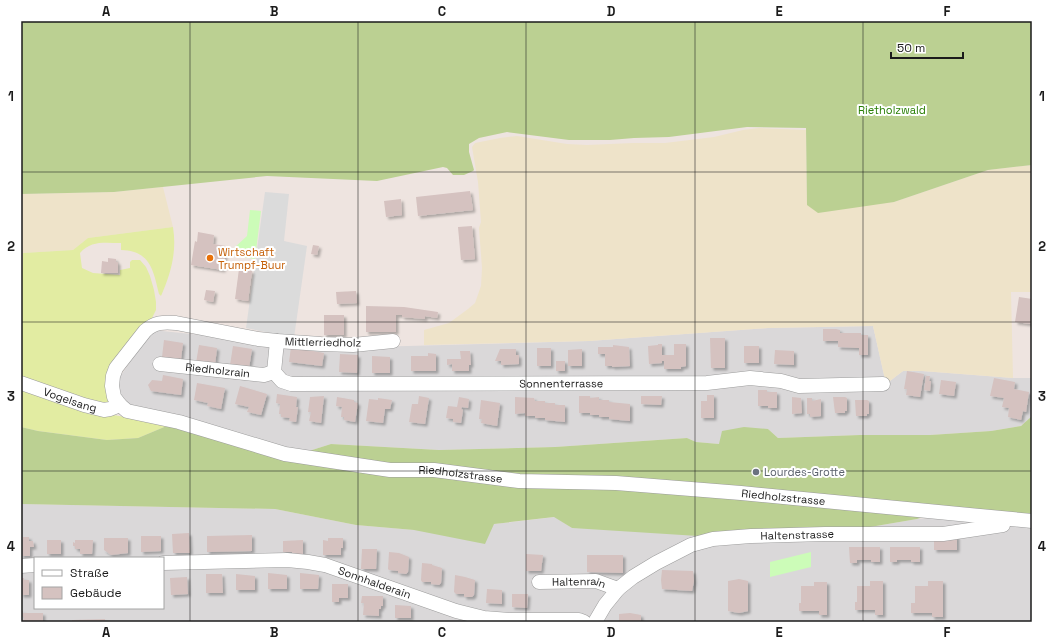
<svg xmlns="http://www.w3.org/2000/svg" width="1053" height="643" font-family="'Space Grotesk',sans-serif">
<defs>
<filter id="shadow"><feDropShadow dx="2.5" dy="2.5" stdDeviation="1" flood-color="#0004"/></filter>
</defs>
<rect width="100%" height="100%" fill="#eee4e0"/>
<g fill="#dad8d9" fill-rule="evenodd">
<path d="M873,326L886,384L903,371H922L1013,378H1032V416L1021,426L991,431L930,435H860L778,438L768,429L719,444L696,442L687,438L555,447L439,450L331,444L287,458L127,406L115,384L152,330L332,348L589,341L768,328Z"/>
<path d="M21,504L275,509L356,525L414,530L494,524L555,517L572,528L835,533L917,519L1032,509V622H21ZM35,558H163V608H35Z"/>
</g>
<g fill="#eee3c9">
<path d="M759,128L806,130L807,204L894,202L988,170L1032,165V292H1011L1013,378L922,371H903L886,384L873,326L768,328L589,341L424,345V330L449,323L468,309L475,303L481,286L482,268L479,228L481,222L478,182L472,147L475,143L500,138L517,136L567,144L587,145L633,143H665L714,137L743,130Z"/>
<path d="M163,187L173,227L88,238L73,250L23,253L21,294V194L114,192Z"/>
</g>
<g fill="#e2eca2">
<path d="M173,227C177,252 171,273 161,296L159,294C153,269 150,251 121,250V243C105,243 91,240 80,253L82,268L93,273L120,275V270L130,268V262L132,260H140L146,267L150,276L154,290L156,302V310L152,318L130,343L110,405L21,380V294L23,253L73,250L88,238Z"/>
<path d="M21,385L108,414L169,425L138,438L107,440L38,431L21,427Z"/>
</g>
<g fill="#bbd092">
<path d="M21,21H1032V165L988,170L894,202L818,213L807,205L806,128L747,127L669,137L634,138L610,140H569L507,132L479,138L469,144V152L474,170L473,171L464,175H453L447,168L443,167L377,181L267,176L114,192L21,194Z"/>
<path d="M1032,416V518L945,510L917,519L835,533L698,536L572,528L554,517L494,524L485,544L414,530L356,525L275,509L21,504V427L38,431L107,440L138,438L169,425L287,458L331,444L439,450L555,447L687,438L696,442L719,444L722,431L744,427L768,429L778,438L860,435H930L991,431L1021,426Z"/>
</g>
<g fill="#ccfcb8">
<path d="M250,210L261,211L255,259L242,257V253L234,252V248L247,236Z"/>
<path d="M811,552V567L770,577V562Z"/>
</g>
<path fill="#dbdbdb" d="M265,192L289,194L284,241L307,246L294,338L246,328Z"/>
<g fill="#d5c2c0" filter="url(#shadow)">
<path d="M470,191L473,210L418,216L416,197Z"/>
<path d="M401,199L402,215L386,217L384,201Z"/>
<path d="M472,226L475,259L461,260L458,227Z"/>
<path d="M198,232L214,235L213,244L226,246L223,270L191,265L195,241L197,242Z"/>
<path d="M313,245L319,246L317,255L311,254Z"/>
<path d="M108,258L116,259V262H118V273H101L102,261L108,262Z"/>
<path d="M239,269L252,271L248,301L235,299Z"/>
<path d="M206,290L215,291L213,302L204,300Z"/>
<path d="M356,291L357,303L337,304L336,292Z"/>
<path d="M1019,297L1032,299V324L1015,322Z"/>
<path d="M366,306L404,307L438,312L437,318L425,316V319L402,317V315H396V332H366Z"/>
<rect x="324" y="315" width="20" height="20"/>
<path d="M823,329H836L840,330V333H861V335H868V355H859V348L838,347V341H823Z"/>
<path d="M710,338H725V368H711Z"/>
<path d="M164,340L183,343L181,359L162,357Z"/>
<path d="M658,344H662V355H674V344H686V366L681,367V369H664V361H662V363L649,364L648,346L658,345Z"/>
<path d="M199,345L217,348L215,365L196,363Z"/>
<path d="M613,345L629,347L630,366L612,367V366H605V354H598V347H613Z"/>
<path d="M233,346L252,349L249,368L230,365Z"/>
<rect x="744" y="346" width="15" height="17"/>
<path d="M291,347L324,353L322,366L289,362Z"/>
<rect x="537" y="348" width="14" height="18"/>
<path d="M500,349H516V355H519V364L501,365V361H495Z"/>
<path d="M582,349V366H568V350Z"/>
<path d="M775,350L794,351V365L774,364Z"/>
<path d="M460,351H470L471,365H469V371H452V364L447,365V359H461Z"/>
<path d="M428,353L436,354V371H411V356H428Z"/>
<path d="M340,354L358,355L357,373L339,372Z"/>
<path d="M372,356L390,357V373H372Z"/>
<rect x="556" y="361" width="9" height="10"/>
<path d="M907,371L924,374L920,397L906,395L907,389H904Z"/>
<path d="M163,375L183,379L181,395L151,391L148,385L152,380L162,381Z"/>
<path d="M926,376H930L929,381H931L930,391L924,390Z"/>
<path d="M994,378L1015,382L1014,389L1029,392L1026,412L1023,411L1021,420L1008,417L1009,408L1002,407L1004,398L990,396Z"/>
<path d="M941,380L956,382L954,396L939,394Z"/>
<path d="M197,383L225,388L221,409L207,406L208,403L194,400Z"/>
<path d="M240,386L267,394L261,415L247,412L249,407L235,404Z"/>
<path d="M758,390H767V392H777V408H768V406H758Z"/>
<path d="M277,394L297,397L296,407H298L296,422L289,421L290,418L281,417V414H279L280,404L276,403Z"/>
<path d="M707,395H714V418H701V401H707Z"/>
<path d="M324,396L321,423L309,421L311,412H308L310,397Z"/>
<path d="M419,396L429,398L425,424L409,422L412,404H418Z"/>
<path d="M579,396H590V398L599,397V400H609V402L630,404V421L609,419V417H599V415H590V413H579Z"/>
<path d="M641,396H662L661,405L641,404Z"/>
<path d="M337,397L354,400V402L358,403L355,422L344,420V417H341L342,407L336,406Z"/>
<path d="M459,397L469,399L468,408L462,407L461,409L463,410L461,423L453,422V419L446,418L448,406L457,407Z"/>
<path d="M515,397L534,398L535,401H545V403H555V405H565V422L545,420V418H535V416H525V413L515,414Z"/>
<path d="M792,397L801,398L802,413L792,414Z"/>
<path d="M833,397H845L847,398V411H845V413H835Z"/>
<path d="M378,398L392,400L390,409H385L383,423L366,421L369,399L378,400Z"/>
<path d="M807,398H812V401L821,399V416L810,417V414H807Z"/>
<path d="M481,400L500,403L497,426L481,423L482,419H479Z"/>
<path d="M855,400H867L869,401V414H867V416H856Z"/>
<path d="M189,533L190,553H173L172,534Z"/>
<path d="M252,535V551L207,552V536Z"/>
<path d="M141,536H161V551L141,552Z"/>
<rect x="934" y="536" width="23" height="14"/>
<path d="M23,537H29V541H33L34,547H30V556H21V540H23Z"/>
<path d="M104,538H128V553L111,555L104,550Z"/>
<path d="M328,538H343V548H341V555H323V540L328,541Z"/>
<rect x="47" y="540" width="14" height="14"/>
<path d="M75,540H93L92,554H80V549H75V546H73V542L75,543Z"/>
<path d="M303,540V556H292V552H283V541Z"/>
<path d="M849,547H880V562H871V560H857V563H850Z"/>
<path d="M890,547H920V562H911V560H897V562H890Z"/>
<path d="M362,549H377L376,569H361Z"/>
<path d="M389,552L399,553L409,557L408,572L406,574L398,573V571L389,570L388,569Z"/>
<path d="M526,554L543,555L541,571H526Z"/>
<path d="M587,555H623V573L587,572Z"/>
<path d="M422,563L432,564V565L442,568L441,583L439,585L431,584V582H422L421,580Z"/>
<path d="M662,570L693,571L694,581L692,591L662,589L661,580Z"/>
<path d="M268,573L287,575V589H268Z"/>
<path d="M300,573L319,575L318,589H300Z"/>
<path d="M206,574H222L223,593H206Z"/>
<path d="M236,574L255,576V590H236Z"/>
<path d="M455,575L465,577L475,580L474,595L472,597H464V594H456L454,592Z"/>
<path d="M187,577L188,594L171,595L170,578Z"/>
<path d="M21,578H24V580H29V595H21Z"/>
<path d="M739,579L748,581V611L739,613L728,611V581Z"/>
<path d="M870,581H883V615H875V610H855V602H857V586H870Z"/>
<path d="M928,581H943V617H932V613H911V603H915V586H928Z"/>
<path d="M814,582H827V615H819V611H799V603H801V586H814Z"/>
<path d="M332,584H348V598H339V602H332Z"/>
<path d="M487,589L502,590V604L486,603Z"/>
<path d="M512,594H528L527,608L512,607Z"/>
<path d="M362,596H383V606H381V609H379V616L363,615L364,603H361Z"/>
<path d="M395,605L411,606V618H395Z"/>
<path d="M21,611H23V613H43V622H23L24,617H21Z"/>
<path d="M630,613L641,615V622H619V614Z"/>
<path d="M105,619V622H72V620Z"/>
</g>
<g fill="none" stroke-linecap="round" stroke-linejoin="round">
<defs>
<g id="minor">
<path id="s1" d="M277,341L274,372L282,381L291,384L707,383L750,378L781,381L799,386L883,384"/>
<path id="s2" d="M393,341L353,345L321,344L277,341L258,339L176,323C163,322 155,322 145,331L116,368L113,376L112,386L114,397L120,405L127,411L179,422L285,454L390,470H434L519,481L616,483L741,493L1032,521"/>
<path id="s3" d="M160,364L264,375L274,372"/>
<path id="s4" d="M21,383L84,405L104,410L110,409L120,405"/>
<path id="s5" d="M163,563L287,560L308,562L325,565L456,611L484,618L511,620H579L584,622"/>
<path d="M21,566L35,565"/>
<path id="s6" d="M539,582L596,581L618,589"/>
<path id="s7" d="M595,622L605,605L618,589L633,577L656,563L691,545L713,539L751,536L825,534H943L1003,525"/>
</g>
</defs>
<use href="#minor" stroke="#9c9c9c" stroke-width="15"/>
<use href="#minor" stroke="#fff" stroke-width="14"/>
</g>
<path fill="none" stroke="#1b1b1b" stroke-width="1" stroke-opacity="0.55" d="M190,21V622M358,21V622M526,21V622M695,21V622M863,21V622M21,172H1032M21,322H1032M21,471H1032"/>
<circle fill="#e8710a" stroke="#fff" stroke-width="1.5" cx="210" cy="258" r="4"/>
<circle fill="#6b7280" stroke="#fff" stroke-width="1.5" cx="756" cy="472" r="4"/>
<g text-anchor="middle" stroke-width="4" stroke-linejoin="round" paint-order="stroke">
<g font-size="11" fill="#287e05" stroke="#fff">
<text x="892" y="114">Rietholzwald</text>
</g>
<g font-size="11" fill="#c56008" stroke="#fff" text-anchor="start">
<text x="218" y="256">Wirtschaft<tspan x="218" dy="13">Trumpf-Buur</tspan></text>
</g>
<g font-size="11" fill="#1b1b1b" stroke="#fff">
<text transform="translate(323 342) rotate(1)" y="4">Mittlerriedholz</text>
<text dy="4" stroke="none"><textPath href="#s3" startOffset="58">Riedholzrain</textPath></text>
<text dy="4" stroke="none"><textPath href="#s1" startOffset="323">Sonnenterrasse</textPath></text>
<text dy="4" stroke="none"><textPath href="#s4" startOffset="52">Vogelsang</textPath></text>
<text dy="4" stroke="none"><textPath href="#s2" startOffset="689">Riedholzstrasse</textPath></text>
<text dy="4" stroke="none"><textPath href="#s2" startOffset="1013">Riedholzstrasse</textPath></text>
<text dy="4" stroke="none"><textPath href="#s7" startOffset="233">Haltenstrasse</textPath></text>
<text dy="4" stroke="none"><textPath href="#s5" startOffset="215">Sonnhalderain</textPath></text>
<text dy="4" stroke="none"><textPath href="#s6" startOffset="40">Haltenrain</textPath></text>
</g>
<g font-size="11" fill="#5b616d" stroke="#fff" text-anchor="start">
<text x="764" y="476">Lourdes-Grotte</text>
</g>
</g>
<rect width="1053" height="643" fill="none" stroke="#ffffff" stroke-width="44"/>
<rect x="34" y="557" width="130" height="52" fill="#ffffff" stroke="#a4a4a4"/>
<rect x="42" y="570" width="20" height="6" fill="#ffffff" stroke="#a4a4a4"/>
<text x="70" y="577" font-size="12" fill="#1b1b1b">Straße</text>
<rect x="42" y="587" width="20" height="12" fill="#d5c2c0" stroke="#a4a4a4"/>
<text x="70" y="597" font-size="12" fill="#1b1b1b">Gebäude</text>
<path d="M891 52v6h72v-6" fill="none" stroke="#1b1b1b" stroke-width="2"/>
<text x="897" y="52" font-size="12" fill="#1b1b1b" stroke="#ffffff" stroke-width="3" paint-order="stroke">50 m</text>
<rect x="22" y="22" width="1009" height="599" fill="none" stroke="#1b1b1b" stroke-width="1.5"/>
<g font-size="13" text-anchor="middle" font-weight="bold" fill="#1b1b1b">
<text x="106" y="16">A</text>
<text x="274" y="16">B</text>
<text x="442" y="16">C</text>
<text x="611" y="16">D</text>
<text x="779" y="16">E</text>
<text x="947" y="16">F</text>
<text x="11" y="101">1</text>
<text x="1042" y="101">1</text>
<text x="11" y="251">2</text>
<text x="1042" y="251">2</text>
<text x="11" y="401">3</text>
<text x="1042" y="401">3</text>
<text x="11" y="551">4</text>
<text x="1042" y="551">4</text>
<text x="106" y="637">A</text>
<text x="274" y="637">B</text>
<text x="442" y="637">C</text>
<text x="611" y="637">D</text>
<text x="779" y="637">E</text>
<text x="947" y="637">F</text>
</g>
</svg>
